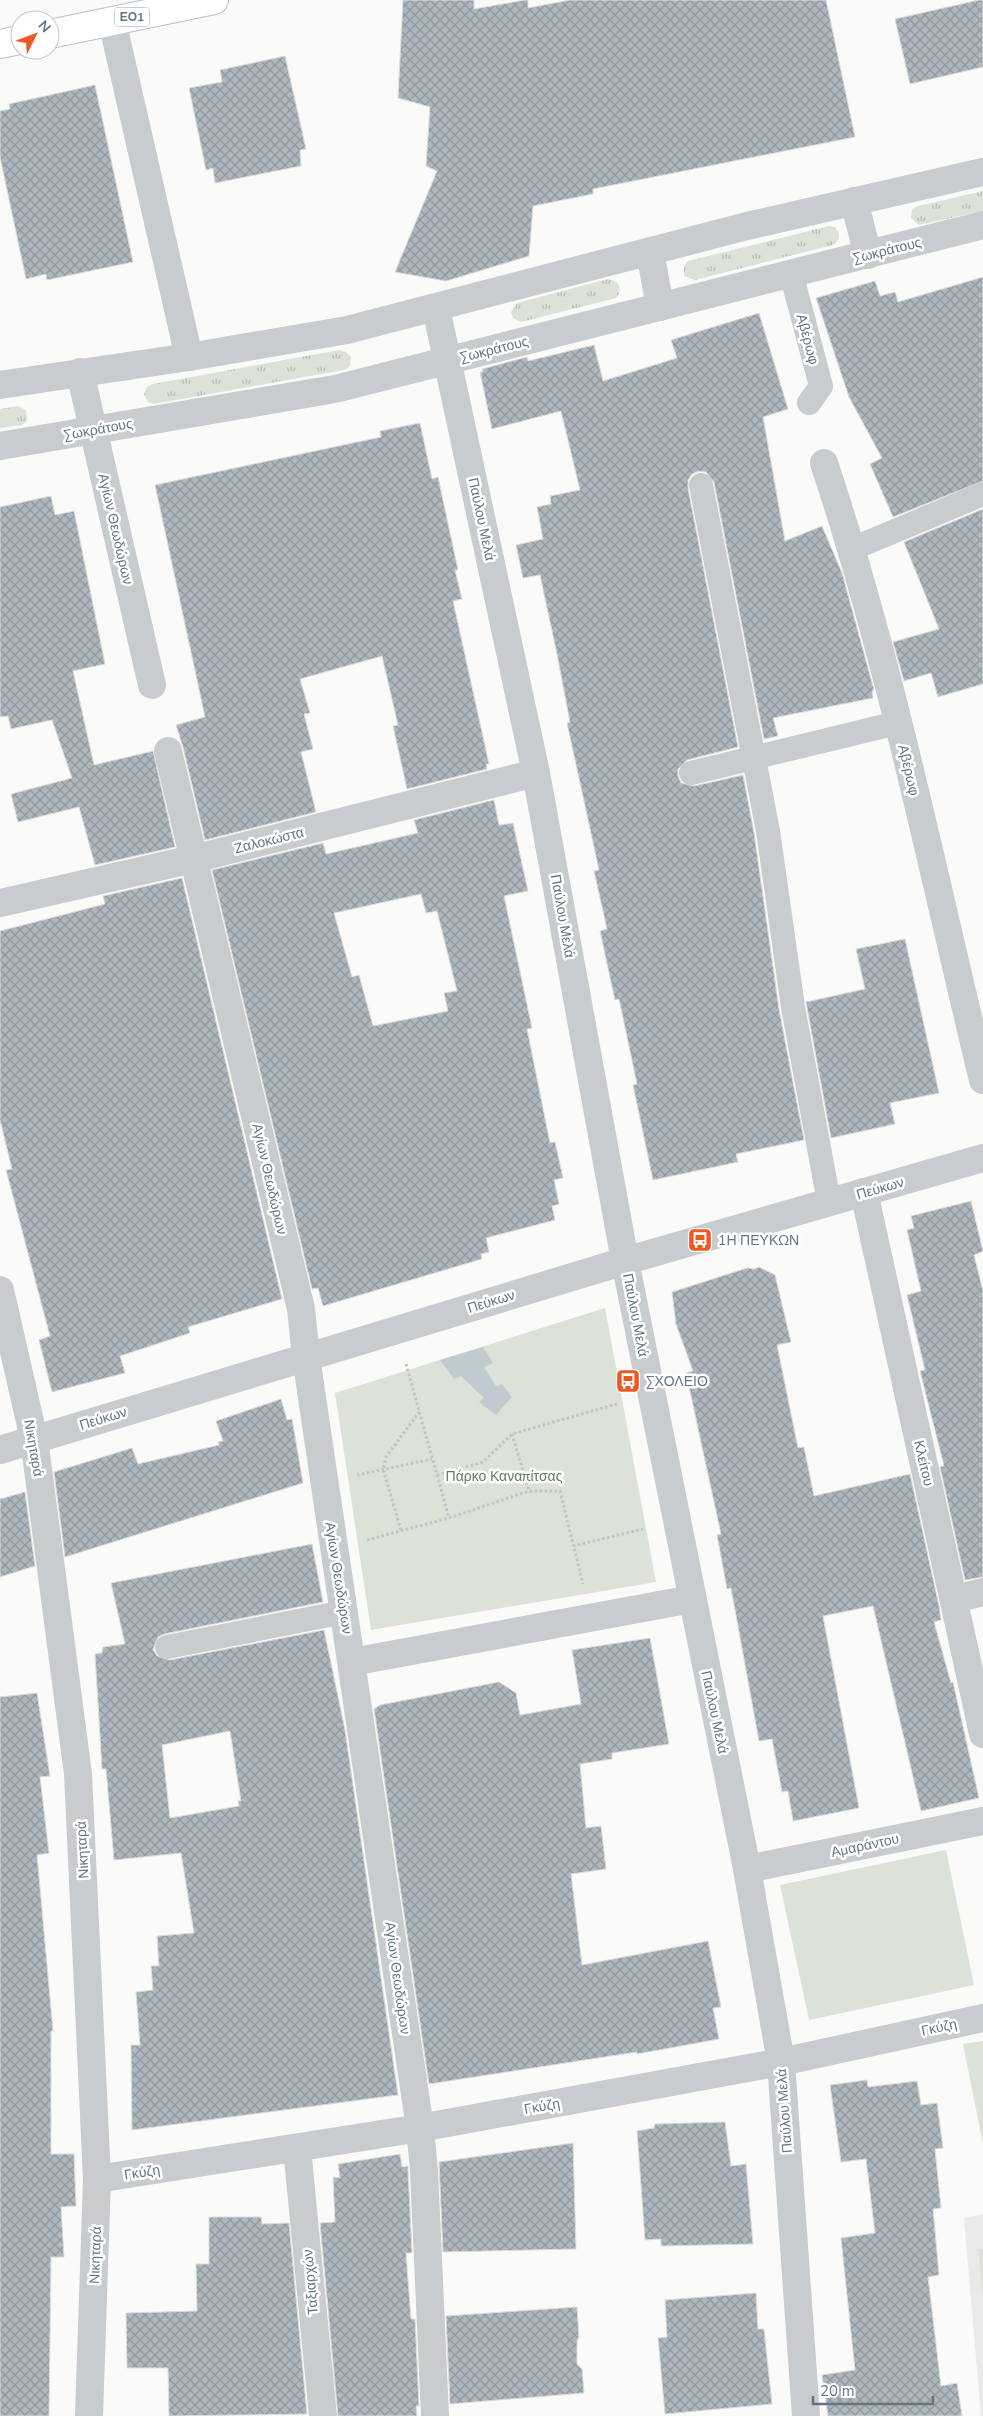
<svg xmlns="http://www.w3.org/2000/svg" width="983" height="2416" font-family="'Nunito Sans',sans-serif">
<defs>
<pattern id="grass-tufts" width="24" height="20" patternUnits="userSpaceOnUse" patternTransform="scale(1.25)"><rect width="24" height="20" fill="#dce2d8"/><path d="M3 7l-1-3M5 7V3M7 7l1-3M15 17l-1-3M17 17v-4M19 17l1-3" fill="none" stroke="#b6bcb5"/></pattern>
<pattern id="building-cross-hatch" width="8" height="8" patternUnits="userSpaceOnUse" patternTransform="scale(1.25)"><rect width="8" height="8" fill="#aeb7bd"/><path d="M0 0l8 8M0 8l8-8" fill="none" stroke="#91999f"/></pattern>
</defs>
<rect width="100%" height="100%" fill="#fafaf8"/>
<path fill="#e8e9e9" d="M983,2214V2416H981L964,2218Z"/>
<g fill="url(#grass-tufts)">
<path d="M983,191V211L919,225L911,218L912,209L918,206Z"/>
<path d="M829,226L835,227L839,233V239L833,245L695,280L684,276V266L688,261Z"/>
<path d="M608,279L615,281C621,285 621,293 616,298L521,322L513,318L511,312L517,303Z"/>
<path d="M339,350L346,352L351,357L350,366L344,370L154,404L148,402L144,394L147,387L153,384Z"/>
<path d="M18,406L26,410L27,421L22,425L0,428V409Z"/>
</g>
<g fill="#dce2d8">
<path d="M605,1308L656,1582L371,1630L335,1393Z"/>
<path d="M946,1850L974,1985L809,2020L780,1885Z"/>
<path d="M983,2041V2144L963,2044Z"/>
<path d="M978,2249H983V2299Z"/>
</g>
<path fill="#bfcbcf" d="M483,1347L493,1363L484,1367L496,1386L502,1384L512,1397L496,1415L479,1402L484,1398L461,1376L454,1379L440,1360Z"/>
<g fill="url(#building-cross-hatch)" stroke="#dcdcda" fill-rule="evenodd">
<path d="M403,0H474V9L525,0H528V8L570,0H826L855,137L593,189V194L533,206L529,256L446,281L395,272L437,171L426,166L430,107L398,98Z"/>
<path d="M979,0H983V67L910,84L895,19Z"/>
<path d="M285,56L306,149L300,150L301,166L215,183L213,168L206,170L189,88L222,82L220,70Z"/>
<path d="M95,85L133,262L47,280L46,274L26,279L0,157V111L10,109L9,104Z"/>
<path d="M983,277V481L893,517L870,464L882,458L849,397L816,298L875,281L880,296L895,292L898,302Z"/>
<path d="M759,313L788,409L763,417L785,541L822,526L842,573L874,690L872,691L873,698L773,718L778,736L764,739L714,482L706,472L699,471L692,474L688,480V488L738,747L687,760L678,769V776L681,783L694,786L743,775L754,833L779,1009L804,1140L736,1154L738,1162L653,1180L633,1085L637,1084L619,999L615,1000L600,931L607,929L594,871L599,870L567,723L570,722L557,654L540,575L523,578L516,545L543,539L537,507L551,504L550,496L580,490L561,411L492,429L480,372H483L482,369L527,357L528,361L594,345L603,381L677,358L671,340Z"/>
<path d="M420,423L432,479L438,477L458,570H455L462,599L453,601L489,764H486L487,769L407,789L393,726L398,725L382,656L300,679L310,713L304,714L313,749L301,752L316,812L205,840L183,747L176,725L205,717L155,485L381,437L380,431Z"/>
<path d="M51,496L55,515L74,511L105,664L73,671L94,765L153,751L175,847L95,865L79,807L18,822L11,794L72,778L52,720L11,729L8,716L0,717V507Z"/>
<path d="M983,509V684L938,697L931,673L904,681L893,642L939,629L904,542Z"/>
<path d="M494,800L499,825L513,823L528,891L504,896L532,1028L527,1029L550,1143L555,1142L563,1178L554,1180L559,1204L552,1206L555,1220L486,1238L489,1252L481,1254L482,1259L323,1306L318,1288L312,1289L212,870L323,843L326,854L418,833L414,820ZM421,894L426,913L437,911L457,991L444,993L448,1011L373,1026L359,975L352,977L334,913Z"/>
<path d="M182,878L282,1299L188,1327L190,1333L120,1356L125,1373L52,1392L39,1340L50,1336L6,1170L12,1169L0,1120V931L105,904L103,896Z"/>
<path d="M905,939L939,1093L890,1103L895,1124L831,1138L806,1002L865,989L856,949Z"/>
<path d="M971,1201L983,1251L974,1255L983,1291V1577L965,1580L940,1467L944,1466L920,1371L925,1370L907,1295L921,1291L907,1230L914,1228L911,1216Z"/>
<path d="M759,1267L775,1275L791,1342L777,1345L798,1448L804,1447L814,1496L910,1474L939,1606L941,1620L934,1622L951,1683L953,1682L979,1798L921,1811L873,1606L823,1616L859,1808L793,1821L788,1791L782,1792L772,1739L759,1741L731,1588L727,1589L717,1535L721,1534L686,1373L693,1371L676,1324L672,1292L747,1268L754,1269Z"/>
<path d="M281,1399L287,1420L292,1419L303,1483L65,1557L54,1472L132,1448L138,1464L219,1445L218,1442L223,1441L216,1421Z"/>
<path d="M25,1492L35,1566L0,1577V1499Z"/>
<path d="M312,1544L323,1602L164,1634L158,1637L153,1649L157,1656L170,1660L324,1630L345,1730L398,2095L132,2130L131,2045H140L136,1992L153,1990L151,1966H159L157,1936L194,1933L181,1853L114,1860L106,1769H102L95,1654L102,1653L103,1647L125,1644L111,1583ZM230,1731L241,1801H238L239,1806L170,1818L162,1745Z"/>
<path d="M650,1638L669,1744L612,1753V1759L580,1764L586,1828L601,1826L606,1869L571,1874L582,1965L708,1941L721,2007L713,2008L719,2039L637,2054V2052L429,2084L374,1709L380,1705L499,1682L516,1693L520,1715L581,1704L572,1650Z"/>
<path d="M37,1693L50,1776L40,1777L49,1853L37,1855L53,2031H51V2154H74L76,2206L61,2207L64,2257H51L49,2416H0V1697Z"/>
<path d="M867,2080L868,2087L917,2081L921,2105L937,2103L943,2148L935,2149L941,2208L933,2209L939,2275L928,2277L941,2386L957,2383L962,2416H828L822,2375L855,2370L841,2238L875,2233L866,2159L841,2162L830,2085Z"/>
<path d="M725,2122L731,2166L746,2164L753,2244L661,2246V2239L645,2240L637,2131L654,2128L655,2124Z"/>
<path d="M573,2143L576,2249L443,2252L439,2162Z"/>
<path d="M400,2154L402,2167L408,2166V2171L412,2253H406L411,2319H415L419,2406H416L417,2416H338L320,2223L335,2222L333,2177L340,2178L338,2164Z"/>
<path d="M209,2217H261L262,2224L289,2223L307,2414L169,2416L168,2368H127L126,2313L197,2311L196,2264H209Z"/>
<path d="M756,2293L758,2329H764L772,2404L665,2414L658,2338L667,2337L665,2300Z"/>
<path d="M577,2307L579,2337L577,2341V2364L582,2369L584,2393L450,2404L446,2316Z"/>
</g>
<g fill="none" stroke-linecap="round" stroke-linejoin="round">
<defs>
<g id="primary">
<path d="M50,34L214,0"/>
<path d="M0,44L20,40"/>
</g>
</defs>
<use href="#primary" stroke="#bbbfc3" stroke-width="30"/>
<g stroke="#c1c4c6" stroke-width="3" stroke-dasharray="2.5 2.5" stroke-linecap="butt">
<path d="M406,1364L449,1518"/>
<path d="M512,1434L529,1491"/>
<path d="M357,1475L432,1459"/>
<path d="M437,1475L483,1462L512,1434L617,1404"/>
<path d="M401,1530L383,1469L386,1457L419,1412"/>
<path d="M367,1540L449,1518L529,1491H560L583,1584"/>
<path d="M573,1546L643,1529"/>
</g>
<g stroke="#c8cccf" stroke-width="24">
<path d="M791,273L821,386L809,403"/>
<path d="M701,485L768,831L793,1007L829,1202"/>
<path d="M852,549L983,494"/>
<path d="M691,773L897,723"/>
<path d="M167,1647L344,1612"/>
</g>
<g stroke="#c8cccf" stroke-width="28">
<path d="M112,21L189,357"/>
<path d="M854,201L868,255"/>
<path d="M650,251L660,307"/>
<path d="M436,308L536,773L625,1261L747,1869L781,2062L806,2416"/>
<path d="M80,372L152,685"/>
<path d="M0,385L189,357L347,330L747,226L983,172"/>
<path d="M0,446L335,389L983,225"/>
<path d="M824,463C891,664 933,874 983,1080"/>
<path d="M168,751L301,1309L306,1357L420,2128L424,2170L435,2416"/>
<path d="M0,903L193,859L536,773"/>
<path d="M864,1192L983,1734"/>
<path d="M0,1290L34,1439L78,1774L97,2179L89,2416"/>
<path d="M0,1450L625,1261L983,1158"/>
<path d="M954,1599L983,1592"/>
<path d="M352,1662L692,1599"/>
<path d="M747,1869L983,1821"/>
<path d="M297,2148L323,2416"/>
<path d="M97,2179L420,2128L781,2062L983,2018"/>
</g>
<use href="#primary" stroke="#fff" stroke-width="28"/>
</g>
<defs>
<symbol id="bus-square" viewBox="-11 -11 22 22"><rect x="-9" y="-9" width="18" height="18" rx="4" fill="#ed5824" stroke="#fff"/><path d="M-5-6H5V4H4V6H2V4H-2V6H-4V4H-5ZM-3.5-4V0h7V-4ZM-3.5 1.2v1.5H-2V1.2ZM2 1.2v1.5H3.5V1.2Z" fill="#fff"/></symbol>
</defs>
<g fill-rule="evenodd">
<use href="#bus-square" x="686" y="1226" width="28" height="28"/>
<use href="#bus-square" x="614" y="1367" width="28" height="28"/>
</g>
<g text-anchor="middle" stroke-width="5" stroke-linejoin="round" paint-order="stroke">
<rect fill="#fff" stroke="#929ea9" stroke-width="1" x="114.5" y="7.5" width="35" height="19" rx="4"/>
<g font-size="12" font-weight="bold" fill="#637584">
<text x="132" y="21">ΕΟ1</text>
</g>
<g font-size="14" fill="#637584" stroke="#fff">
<text transform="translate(887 250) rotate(-14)" y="5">Σωκράτους</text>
<text transform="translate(808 339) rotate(75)" y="5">Αβέρωφ</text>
<text transform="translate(494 349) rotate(-14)" y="5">Σωκράτους</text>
<text transform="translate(98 429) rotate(-10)" y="5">Σωκράτους</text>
<text transform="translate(482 519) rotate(78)" y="5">Παύλου Μελά</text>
<text transform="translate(116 529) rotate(77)" y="5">Αγίων Θεωδώρων</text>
<text transform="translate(909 770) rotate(77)" y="5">Αβέρωφ</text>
<text transform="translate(269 840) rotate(-14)" y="5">Ζαλοκώστα</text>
<text transform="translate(563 916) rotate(80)" y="5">Παύλου Μελά</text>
<text transform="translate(270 1179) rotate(77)" y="5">Αγίων Θεωδώρων</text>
<text transform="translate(880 1188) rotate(-16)" y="5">Πεύκων</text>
<text transform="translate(491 1301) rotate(-17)" y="5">Πεύκων</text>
<text transform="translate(636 1315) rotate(79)" y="5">Παύλου Μελά</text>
<text transform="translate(103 1418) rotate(-17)" y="5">Πεύκων</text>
<text transform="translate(34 1448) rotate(80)" y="5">Νικηταρά</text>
<text transform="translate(924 1463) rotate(77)" y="5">Κλείτου</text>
<text transform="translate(339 1578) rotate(81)" y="5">Αγίων Θεωδώρων</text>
<text transform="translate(715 1712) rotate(78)" y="5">Παύλου Μελά</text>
<text transform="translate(865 1845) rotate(-12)" y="5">Αμαράντου</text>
<text transform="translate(82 1850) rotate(-93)" y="5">Νικηταρά</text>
<text transform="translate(398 1978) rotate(82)" y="5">Αγίων Θεωδώρων</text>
<text transform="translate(939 2027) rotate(-12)" y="5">Γκύζη</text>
<text transform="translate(542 2106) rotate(-10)" y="5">Γκύζη</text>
<text transform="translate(784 2111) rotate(-94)" y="5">Παύλου Μελά</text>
<text transform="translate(142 2172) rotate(-9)" y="5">Γκύζη</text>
<text transform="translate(95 2255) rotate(-88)" y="5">Νικηταρά</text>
<text transform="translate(310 2282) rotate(-95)" y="5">Ταξιαρχών</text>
</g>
<g font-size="14" fill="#637584" stroke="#fff" text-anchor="start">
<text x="718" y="1245">1Η ΠΕΥΚΩΝ</text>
<text x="646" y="1386">ΣΧΟΛΕΙΟ</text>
</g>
<g font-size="14" fill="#667b63" stroke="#fff">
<text x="504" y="1481">Πάρκο Καναπίτσας</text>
</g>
</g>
<g transform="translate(35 35) rotate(48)"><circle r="24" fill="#ffffff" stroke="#c1c8ce"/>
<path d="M0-4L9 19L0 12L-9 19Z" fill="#ed5824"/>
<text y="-8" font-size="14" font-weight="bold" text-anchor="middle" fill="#637584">N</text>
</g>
<path d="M813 2396v8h120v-8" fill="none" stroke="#637584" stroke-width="2.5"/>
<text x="820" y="2396" font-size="15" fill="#637584" stroke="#ffffff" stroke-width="4" paint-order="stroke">20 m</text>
</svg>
